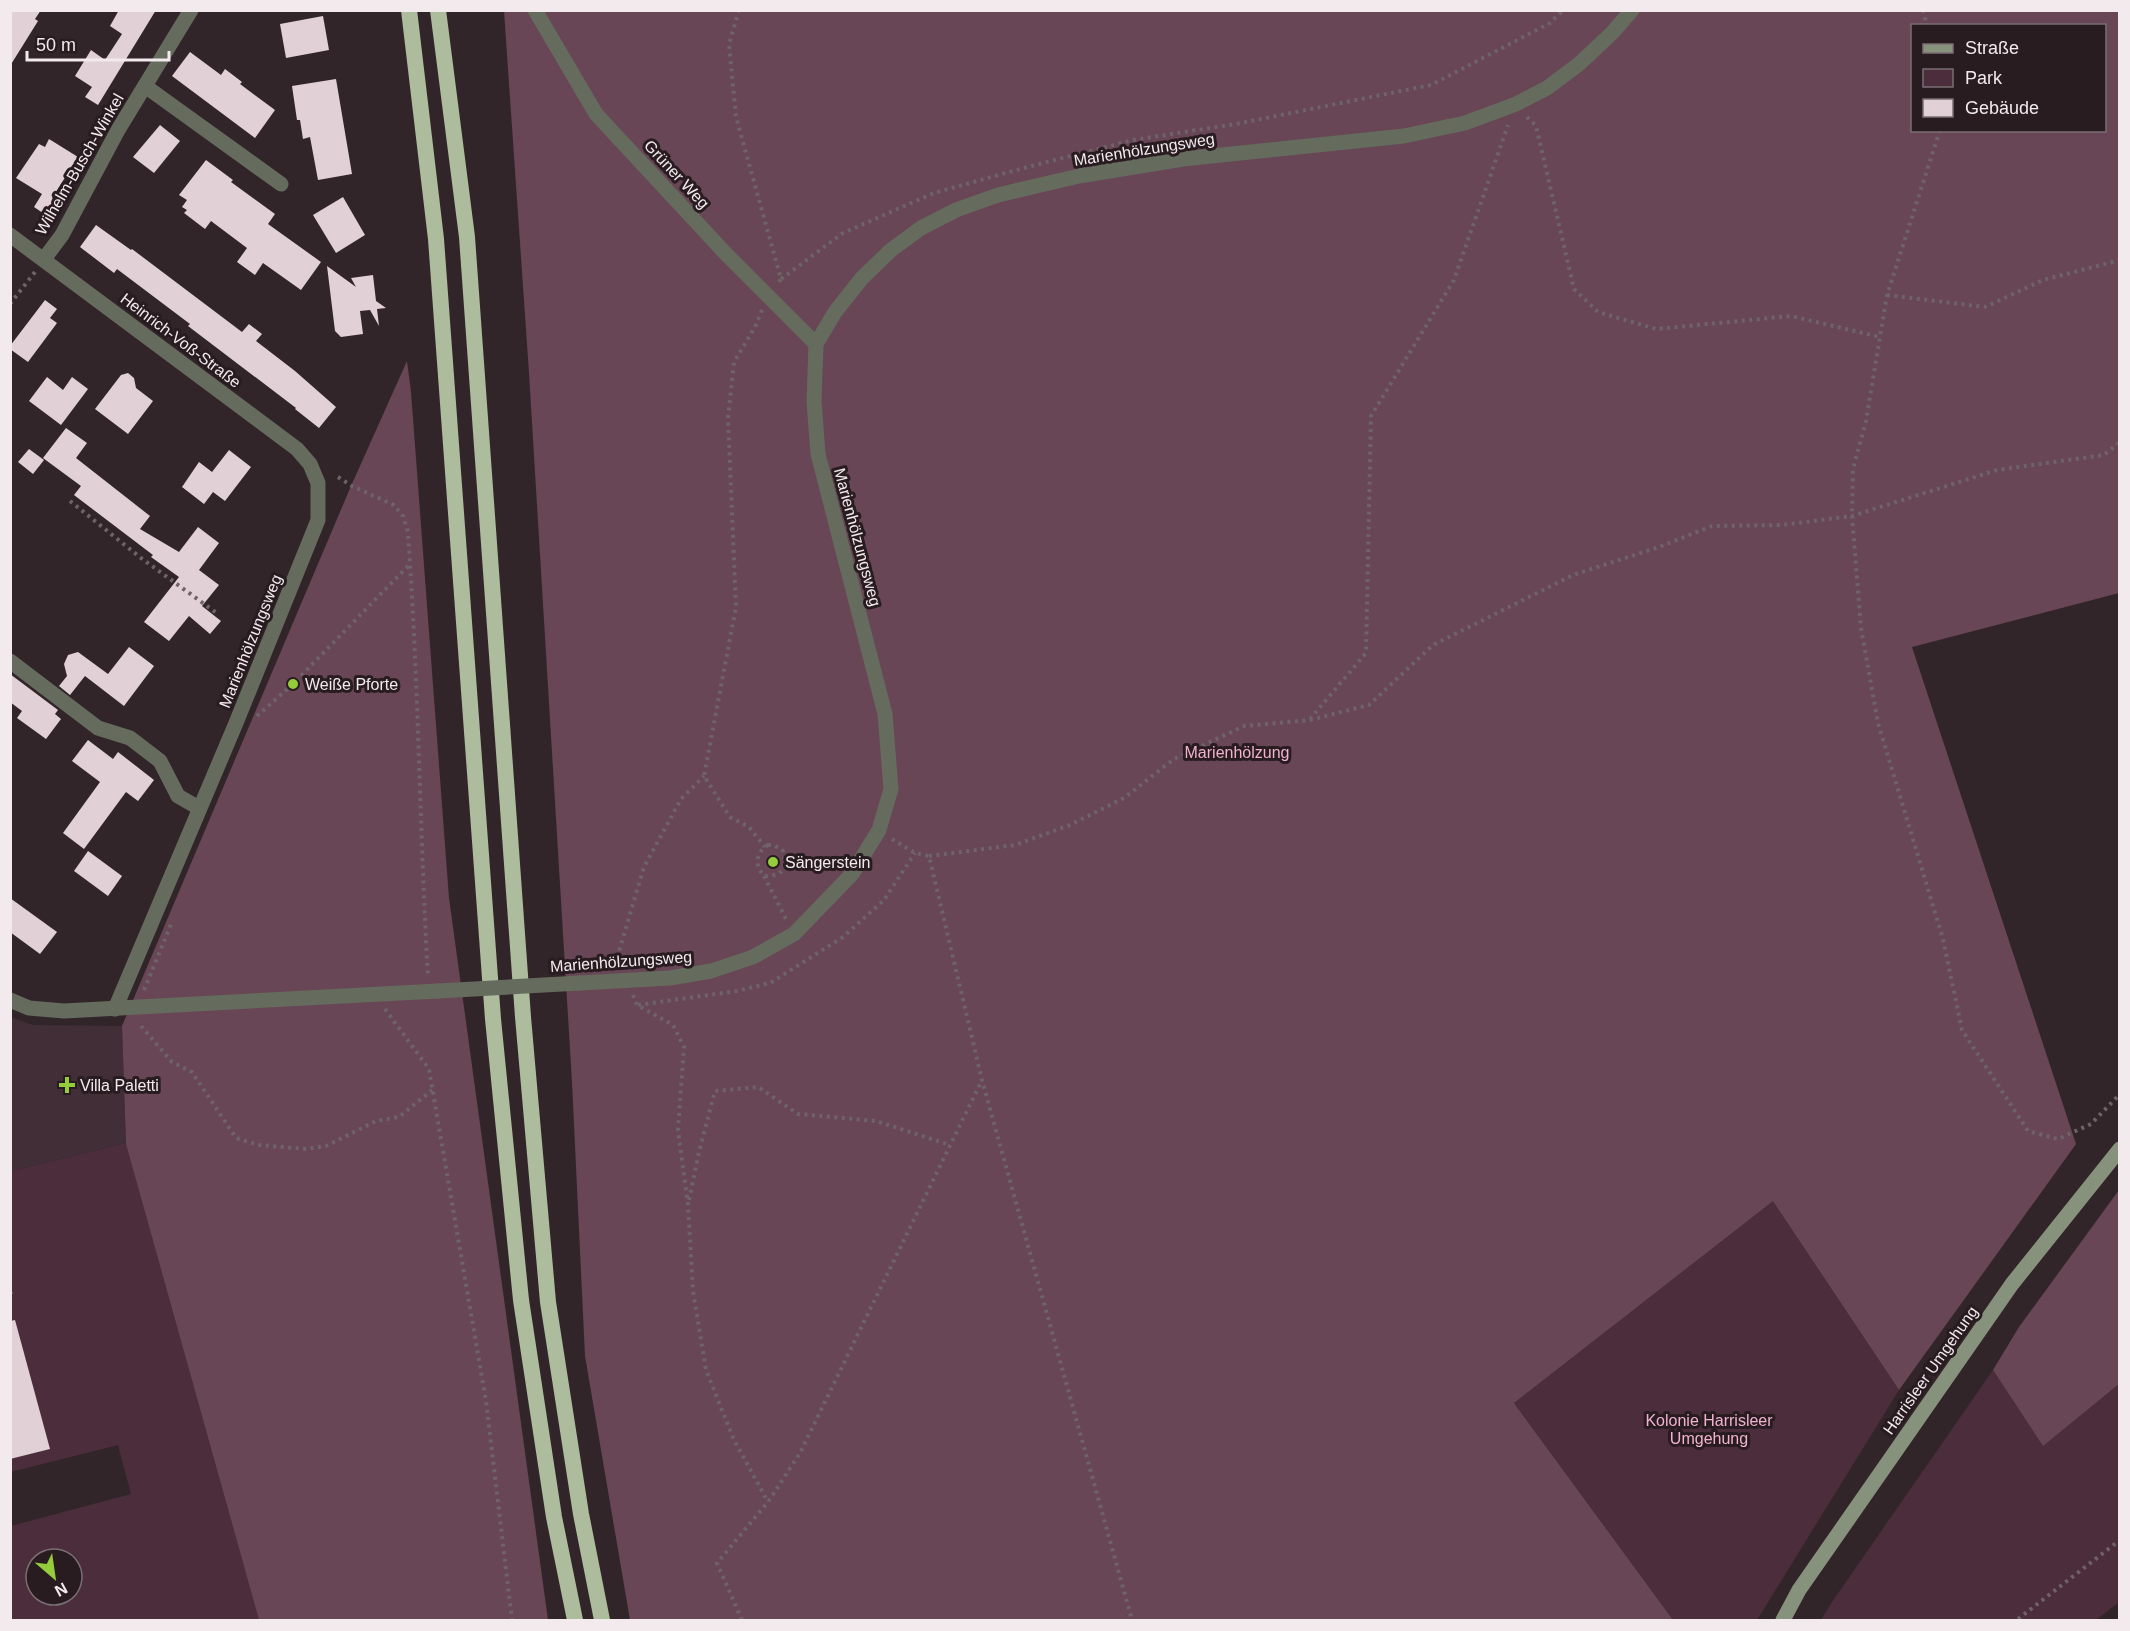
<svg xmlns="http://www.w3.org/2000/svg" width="2130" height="1631" font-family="Helvetica,sans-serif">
<rect width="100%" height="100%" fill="#32252a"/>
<path fill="#412e37" d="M10,1017L33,1025L122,1026L126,1143L11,1171Z"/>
<g fill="#4b2d3b" fill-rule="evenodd">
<path d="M126,1143L259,1620H11V1526L131,1494L118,1445L11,1472V1171ZM36,1559H72V1595H36Z"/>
<path d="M1773,1200L1899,1390L1757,1620H1673L1514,1403Z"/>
<path d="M1993,1370L2043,1445L2119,1384V1602L2096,1620H1821L1832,1602Z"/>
</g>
<g fill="#684655" fill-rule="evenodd">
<path d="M504,11H2119V593L1912,647L2076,1144L1899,1390L1773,1201L1514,1403L1673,1620H630L585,1356L572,1082L529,373ZM1912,26H2104V130H1912Z"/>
<path d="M407,361L411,392L449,898L548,1620H259L126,1144L122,1026L351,486Z"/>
<path d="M2119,1190V1384L2043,1446L1993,1370L2019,1327Z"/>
</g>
<g fill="#e1d1d7">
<path d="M10,10H41L35,19L38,21L10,66Z"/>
<path d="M119,10H156L98,105L85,97L92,87L75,76L91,50L105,60L122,34L110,26Z"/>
<path d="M323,16L329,50L286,58L280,24Z"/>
<path d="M190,52L221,75L225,69L242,82L240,84L275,110L255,138L172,76Z"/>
<path d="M336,79L352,174L318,180L310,137L303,139L300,120H297L292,86Z"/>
<path d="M160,125L180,141L154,173L133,157Z"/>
<path d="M49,139L78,157L52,198L58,203L49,217L34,207L42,194L16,178L39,144L45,147Z"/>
<path d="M206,160L233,180L231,182L275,214L268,224L321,262L301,290L263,263L255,275L237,262L247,248L211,221L205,229L184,213L187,210L182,207L187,200L179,195Z"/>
<path d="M343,197L365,235L336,253L313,215Z"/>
<path d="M96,225L131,250L132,249L242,332L249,324L262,334L256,341L295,371L336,407L319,428L295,409L296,408L188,326L190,324L117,269L114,273L80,247Z"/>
<path d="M327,266L356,287L351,278L373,275L376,301L386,308L377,309L379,326L370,310L360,311L363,334L341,337L335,331Z"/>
<path d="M45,300L57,309L50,318L57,323L28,362L10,349V346Z"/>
<path d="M128,373L134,378L136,388L153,401L128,434L95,409L121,375Z"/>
<path d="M47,377L63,390L72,377L88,389L61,425L29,401Z"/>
<path d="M66,428L87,443L76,458L150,516L140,529L179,552L198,527L219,543L199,570L219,585L202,606L221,621L210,634L189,616L169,641L144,622L179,577L151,557L153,555L74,495L81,486L43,458Z"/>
<path d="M29,449L44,460L33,474L18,462Z"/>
<path d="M229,450L251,467L225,501L213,492L204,504L182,487L199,462L212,472Z"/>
<path d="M129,647L154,666L124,706L85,676L70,695L59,686L67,676L64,664L68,655L78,652L108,674Z"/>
<path d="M10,674L58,710L55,714L61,719L46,739L17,718L22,711L10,702Z"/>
<path d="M88,740L113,759L118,752L154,780L138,801L126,792L84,849L63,833L100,782L72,761Z"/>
<path d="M88,851L122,876L108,896L74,871Z"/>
<path d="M10,898L57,932L40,954L10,932Z"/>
<path d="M15,1320L50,1449L10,1459V1321Z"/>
</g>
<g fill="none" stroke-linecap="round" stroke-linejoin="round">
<g stroke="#6e6367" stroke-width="4" stroke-dasharray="3 4.5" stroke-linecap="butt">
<path d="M739,10L729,44L736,117L781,279L778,283"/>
<path d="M1923,10L1927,26"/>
<path d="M1527,117L1536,126L1574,289L1598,312L1656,329L1791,316L1880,337"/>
<path d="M1940,130L1887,295L1866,421L1853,469L1852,516L1861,628L1878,723L1943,939L1962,1030L2028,1131L2058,1139L2091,1124L2120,1094"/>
<path d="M781,279L843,233L934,193L1020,169L1133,140L1236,124L1431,85L1550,23L1563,10"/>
<path d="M1887,295L1985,307L2043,280L2120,260"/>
<path d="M10,304L35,272"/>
<path d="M762,310L755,327L734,362L728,418L736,607L704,776L730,817L749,827L765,847"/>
<path d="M338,477L352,486L394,505L403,516L408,532L410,564"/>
<path d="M70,501L141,558L218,614"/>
<path d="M257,716L293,684L410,564C419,702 420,839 428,977"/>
<path d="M1310,719L1366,653L1371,416L1454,280L1508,125"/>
<path d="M892,839L915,853L929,856L982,1080L1132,1620"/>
<path d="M768,845H774L783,851C787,869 783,876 764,876C754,865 756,852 768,845Z"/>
<path d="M929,856L1015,845L1070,825L1124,798L1174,759L1244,726L1310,720L1369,705L1433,645L1573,575L1659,547L1712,526L1782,525L1852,516L1997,470L2104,455L2120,442"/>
<path d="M764,876L787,921"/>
<path d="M616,965L617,958L644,867L681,799L704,776"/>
<path d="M144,990L172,922"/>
<path d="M633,995L637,1005L673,1025L684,1047L678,1130L688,1205L693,1291L706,1370L734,1440L768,1502"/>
<path d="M638,1005L737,991L770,983L843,937L884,900L915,853"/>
<path d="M385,1009L429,1069L486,1401L512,1620"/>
<path d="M141,1026L172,1062L192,1072L236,1138L259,1145L306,1149L326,1146L376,1121L399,1117L432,1090"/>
<path d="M689,1200L699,1152L715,1091L758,1087L798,1114L876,1121L950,1145"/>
<path d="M10,1294L12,1291"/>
<path d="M2018,1619L2120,1540"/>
<path d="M742,1620L717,1563L768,1502L800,1453L982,1080"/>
</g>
<g stroke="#656c5e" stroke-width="15">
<path d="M535,10L596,114L727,255L816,344"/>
<path d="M145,86L281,184"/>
<path d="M10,235L297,449L310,464L318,483V520L236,723L115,1009"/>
<path d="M44,259L62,235L118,130L191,10"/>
<path d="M10,661L98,728L130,738L160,761L178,796L199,808"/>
<path d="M580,983L670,978L711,971L753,957L794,934L852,874L879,830L891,789L885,714L818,454L814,401L816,344L835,312L862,278L891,250L921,228L956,210L998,195L1079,176L1183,159L1404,136L1465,123L1516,104L1547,88L1579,64L1612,33L1632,10"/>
<path d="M10,1000L29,1008L64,1011L438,991"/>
</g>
<path stroke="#87927c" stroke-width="15" d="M1783,1620L1799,1590L2012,1284L2120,1149"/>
<g stroke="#acbc9c" stroke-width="16">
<path d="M409,10L436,239L493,1019L521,1300L554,1517L575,1620"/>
<path d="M438,10L467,237L523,1017L548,1302L581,1514L602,1620"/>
</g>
<path stroke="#656c5e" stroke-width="15" d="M438,991L580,983"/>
</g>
<g fill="#95cc3b" stroke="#281c21" stroke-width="2">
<circle cx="293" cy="684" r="6"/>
<circle cx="773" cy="862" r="6"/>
<path d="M64 1076h6v6h6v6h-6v6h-6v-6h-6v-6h6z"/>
</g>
<g text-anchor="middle" stroke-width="6" stroke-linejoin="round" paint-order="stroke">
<g font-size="16" fill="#f2eaed" stroke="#281c21">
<text transform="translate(1144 149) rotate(-9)" y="6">Marienhölzungsweg</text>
<text transform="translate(79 164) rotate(-60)" y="6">Wilhelm-Busch-Winkel</text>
<text transform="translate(677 174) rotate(47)" y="6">Grüner Weg</text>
<text transform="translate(181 340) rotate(37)" y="6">Heinrich-Voß-Straße</text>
<text transform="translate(858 537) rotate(75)" y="6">Marienhölzungsweg</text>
<text transform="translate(250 641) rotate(-68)" y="6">Marienhölzungsweg</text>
<text transform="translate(621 961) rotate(-4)" y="6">Marienhölzungsweg</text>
<text transform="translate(1930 1370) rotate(-55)" y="6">Harrisleer Umgehung</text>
</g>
<g font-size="16" fill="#f2eaed" stroke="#281c21" text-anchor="start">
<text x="305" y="690">Weiße Pforte</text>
<text x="785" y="868">Sängerstein</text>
<text x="80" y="1091">Villa Paletti</text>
</g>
<g font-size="16" fill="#f0b2cd" stroke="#281c21">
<text x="1237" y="758">Marienhölzung</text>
<text x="1709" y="1426">Kolonie Harrisleer<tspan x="1709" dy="18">Umgehung</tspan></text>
</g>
</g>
<rect width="2130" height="1631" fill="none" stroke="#f2eaed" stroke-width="24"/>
<rect x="1911" y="24" width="195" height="108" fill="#281c21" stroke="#796e73" stroke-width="1.5"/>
<rect x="1923" y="44" width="30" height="9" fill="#87927c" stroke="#796e73" stroke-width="1.5"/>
<text x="1965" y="54" font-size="18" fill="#f2eaed">Straße</text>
<rect x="1923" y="69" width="30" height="18" fill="#4b2d3b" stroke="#796e73" stroke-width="1.5"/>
<text x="1965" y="84" font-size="18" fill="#f2eaed">Park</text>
<rect x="1923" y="99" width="30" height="18" fill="#e1d1d7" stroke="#796e73" stroke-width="1.5"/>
<text x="1965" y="114" font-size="18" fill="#f2eaed">Gebäude</text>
<g transform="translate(54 1577) rotate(151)"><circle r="28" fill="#281c21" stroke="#796e73" stroke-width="1.5"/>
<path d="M0-4.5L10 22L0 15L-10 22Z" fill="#95cc3b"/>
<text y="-9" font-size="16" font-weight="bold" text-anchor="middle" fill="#f2eaed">N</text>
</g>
<path d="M27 51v9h142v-9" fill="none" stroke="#f2eaed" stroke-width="3"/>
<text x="36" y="51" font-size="18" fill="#f2eaed" stroke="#281c21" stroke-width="4.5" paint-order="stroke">50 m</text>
</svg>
